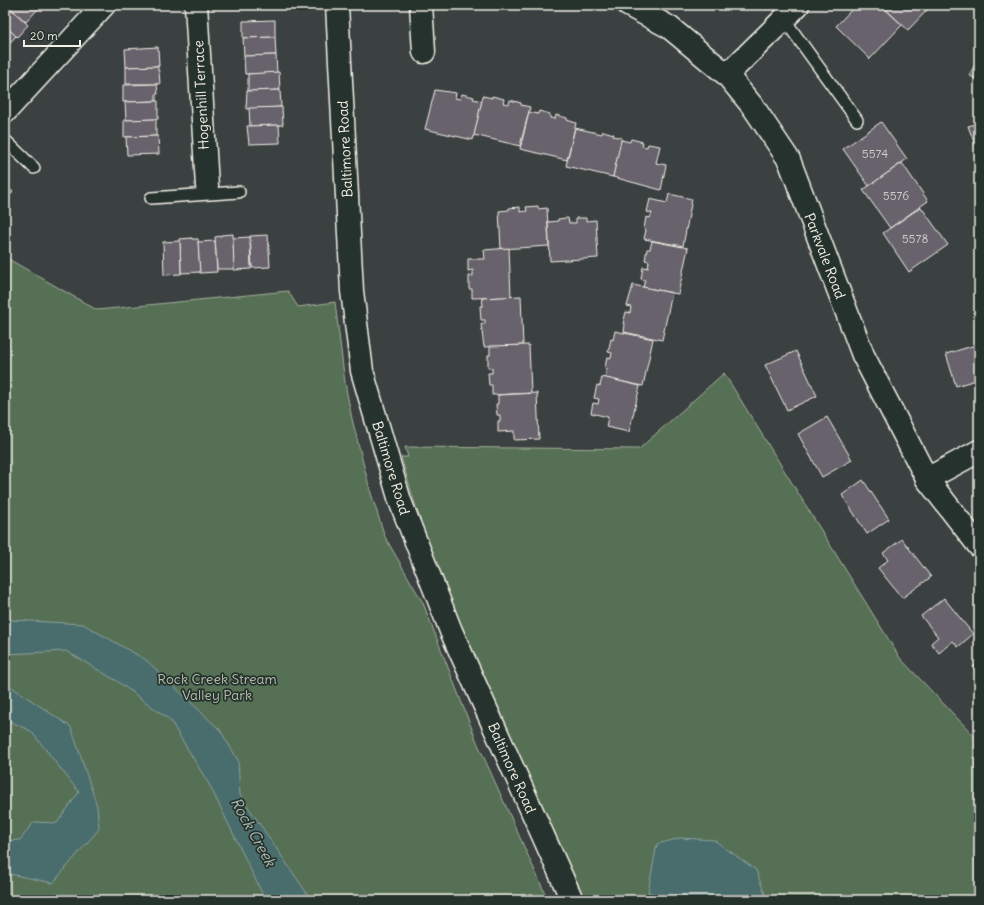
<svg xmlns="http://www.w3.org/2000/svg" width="984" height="905" font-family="Delius,sans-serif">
<rect width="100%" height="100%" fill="#3a4140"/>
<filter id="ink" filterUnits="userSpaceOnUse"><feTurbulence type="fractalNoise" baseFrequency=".025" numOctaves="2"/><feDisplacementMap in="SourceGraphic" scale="8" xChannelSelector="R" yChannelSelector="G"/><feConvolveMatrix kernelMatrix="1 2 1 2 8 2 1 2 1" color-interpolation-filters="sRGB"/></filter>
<g filter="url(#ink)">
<g fill="#566f55" stroke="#a5b09e">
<path d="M5,257L97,310L288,291L298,307L335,302L345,383L352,419L370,490L385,537L423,603L477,742L548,900H5Z"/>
<path d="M724,373L900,658L979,741V900H576L429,551L401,457H408L405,447L639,449Z"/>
</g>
<g fill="#486c6d" stroke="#8da19e">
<path d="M12,620L83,624L146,660L220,730L238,760L240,795L308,895L314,900H267L264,897L210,786L170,720L117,681L66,651L7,654L5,657V622Z"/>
<path d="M5,680L7,684L71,727L97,806L99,829L53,883L5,873V841L20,840L34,822L57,823L79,792L31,731L5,719Z"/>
<path d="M681,838L714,840L756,870L767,900H673L648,892L657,844Z"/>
</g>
<g fill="#67626c" stroke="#f4f1e8">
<path d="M5,5H7L28,25L17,37L5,26Z"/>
<path d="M7,5H34L38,9L26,22Z"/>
<path d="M856,5H881L902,25L870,59L836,26Z"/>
<path d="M881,5H932L908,30Z"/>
<path d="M275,20V37L243,38V21Z"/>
<path d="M5,26L16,36L5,48Z"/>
<path d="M275,37L276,55L244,56L243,38Z"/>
<path d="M158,47L159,66L126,67L125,49Z"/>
<path d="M276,55L277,73L245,74L244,56Z"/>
<path d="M979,58V81L969,75Z"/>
<path d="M158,66V71H159L160,84H126V67Z"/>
<path d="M279,72L280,90L248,91V74Z"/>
<path d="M157,84L158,94H156V101L123,102V85Z"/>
<path d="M280,90L281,107L246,109L247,91Z"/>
<path d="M435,90L456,93L455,98L460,99L462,94L474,97L473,99L482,101L473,140L425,129Z"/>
<path d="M483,96L492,98V96L504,99L503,103L509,104L510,100L521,103V105L530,107L520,146L474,135Z"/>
<path d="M158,101V119L126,120L125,102Z"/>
<path d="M282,107L283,125L250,126L249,108Z"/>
<path d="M539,111L550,114V118L555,119L556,115L567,118V120L576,123L567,160L520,149L529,112L538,114Z"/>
<path d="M156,119V136L124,137V120Z"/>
<path d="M881,122L907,159L869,186L843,149Z"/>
<path d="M979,123V155L968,126Z"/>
<path d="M279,125L280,143L249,144L247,126Z"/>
<path d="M575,128L602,134L603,131L614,134L613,136L622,138L613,177L566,166Z"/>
<path d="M158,136L159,154L127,155L126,137Z"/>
<path d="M631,139L643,142L642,146L647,147L648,144L660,146L656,163L666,165L661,190L613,177L621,140L630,142Z"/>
<path d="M902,163L928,201L890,228L863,190Z"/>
<path d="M5,185L13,192L5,201Z"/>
<path d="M669,194L692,199L683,246L644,239L646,230L644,229L646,217L650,218L652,213L647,212L650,199L667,203Z"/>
<path d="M538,206V209L547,208L549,246L501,249L499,211L509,210V208L520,207V212L527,211L526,207Z"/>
<path d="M921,207L948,245L909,272L883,233Z"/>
<path d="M568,218L569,223H576V218H586V221L596,220L598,258L550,261L548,222L558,221V219Z"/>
<path d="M233,234L234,269H217L215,237L221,236V235Z"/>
<path d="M268,235L270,267L252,268L250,236Z"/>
<path d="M250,237L251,269L234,270L233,238Z"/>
<path d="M192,238V239H198L200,272L181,273L180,239Z"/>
<path d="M180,241L181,274L164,275L163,242Z"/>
<path d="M215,241L217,272L200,273L198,242Z"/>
<path d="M652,241L688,248L678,294L643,287L645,280L641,279L643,267L648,268L649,261L645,260L647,249H650Z"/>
<path d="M509,248L511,297L472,298V289H469V276H473V270L468,271V259H485L484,250Z"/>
<path d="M633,285L672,293L662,340L624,332L625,324H623L626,312L630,313L631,307L627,306Z"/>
<path d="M521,296L523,345L484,347L481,324H485V320H481L480,306H483L482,298Z"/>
<path d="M615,331L653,339L643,386L605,378L607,369L605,368L607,357L611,358L612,353L608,352L611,339L613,340Z"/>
<path d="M979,344V379L956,386L946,354Z"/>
<path d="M529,345L531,393L492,395V385H489L488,373H492V368H488V355H490V346Z"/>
<path d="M796,351L817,396L787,410L765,365Z"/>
<path d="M602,377L640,386L629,432L606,427L608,417L591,413L593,403L598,404L599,399L594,398L597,385L600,386Z"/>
<path d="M537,393L539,439L514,440V431L498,432V421H500V415H497L496,404H498V395Z"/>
<path d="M827,417L852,460L822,477L798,434Z"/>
<path d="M863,480L889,519L867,534L842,495Z"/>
<path d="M902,539L931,577L902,598L878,568L888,560L883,553Z"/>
<path d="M944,598L973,634L958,647L953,641L939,653L931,643L938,637L921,616Z"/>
<path d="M979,662V675L973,667Z"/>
</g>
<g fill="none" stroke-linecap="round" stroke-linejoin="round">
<defs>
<g id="service">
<path d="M784,19L857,120"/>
<path d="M5,140L34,168"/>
<path d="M151,198L239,192"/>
</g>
<g id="minor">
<path d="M196,5L207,186"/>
<path d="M421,5L424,52"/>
<path d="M628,5L669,27L727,75L754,108L789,160L863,355L927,479L979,546"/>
<path d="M727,75L798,5"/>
<path d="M5,112L104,5"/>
<path d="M927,479L979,451"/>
</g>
<path id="tertiary" d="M337,5L352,291L362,371L400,501L451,631L572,900"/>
</defs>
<use href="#service" stroke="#f4f1e8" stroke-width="14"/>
<use href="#minor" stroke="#f4f1e8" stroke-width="25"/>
<use href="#tertiary" stroke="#f4f1e8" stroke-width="25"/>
<use href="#service" stroke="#26332d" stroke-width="11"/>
<use href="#minor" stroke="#26332d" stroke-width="22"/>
<use href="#tertiary" stroke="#26332d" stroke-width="22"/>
</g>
</g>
<g text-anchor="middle" stroke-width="3.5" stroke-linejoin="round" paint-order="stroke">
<g font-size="12" fill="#d1cdc9">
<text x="875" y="158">5574</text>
<text x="896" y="200">5576</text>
<text x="915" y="243">5578</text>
</g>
<g font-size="14" fill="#f4f1e8" stroke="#26332d">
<text transform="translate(201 95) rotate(-93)" y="5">Hogenhill Terrace</text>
<text transform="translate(345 149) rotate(-93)" y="5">Baltimore Road</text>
<text transform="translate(825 256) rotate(69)" y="5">Parkvale Road</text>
<text transform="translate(391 468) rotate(73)" y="5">Baltimore Road</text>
<text transform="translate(512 768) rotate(66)" y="5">Baltimore Road</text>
</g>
<g font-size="14" fill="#b5bdad" stroke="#26332d">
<text x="217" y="684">Rock Creek Stream<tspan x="217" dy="16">Valley Park</tspan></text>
</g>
<g font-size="15" font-style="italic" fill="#afbcb7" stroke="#26332d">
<text transform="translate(253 832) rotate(61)" y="5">Rock Creek</text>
</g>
</g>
<rect width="984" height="905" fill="none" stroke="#26332d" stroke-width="20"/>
<rect x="10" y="10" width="964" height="885" fill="none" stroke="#f4f1e8" stroke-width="1.5" filter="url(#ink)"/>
<path d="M24 40v6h56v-6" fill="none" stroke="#f4f1e8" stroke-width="2"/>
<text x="30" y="40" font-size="12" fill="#f4f1e8" stroke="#26332d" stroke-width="3" paint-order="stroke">20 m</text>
</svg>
